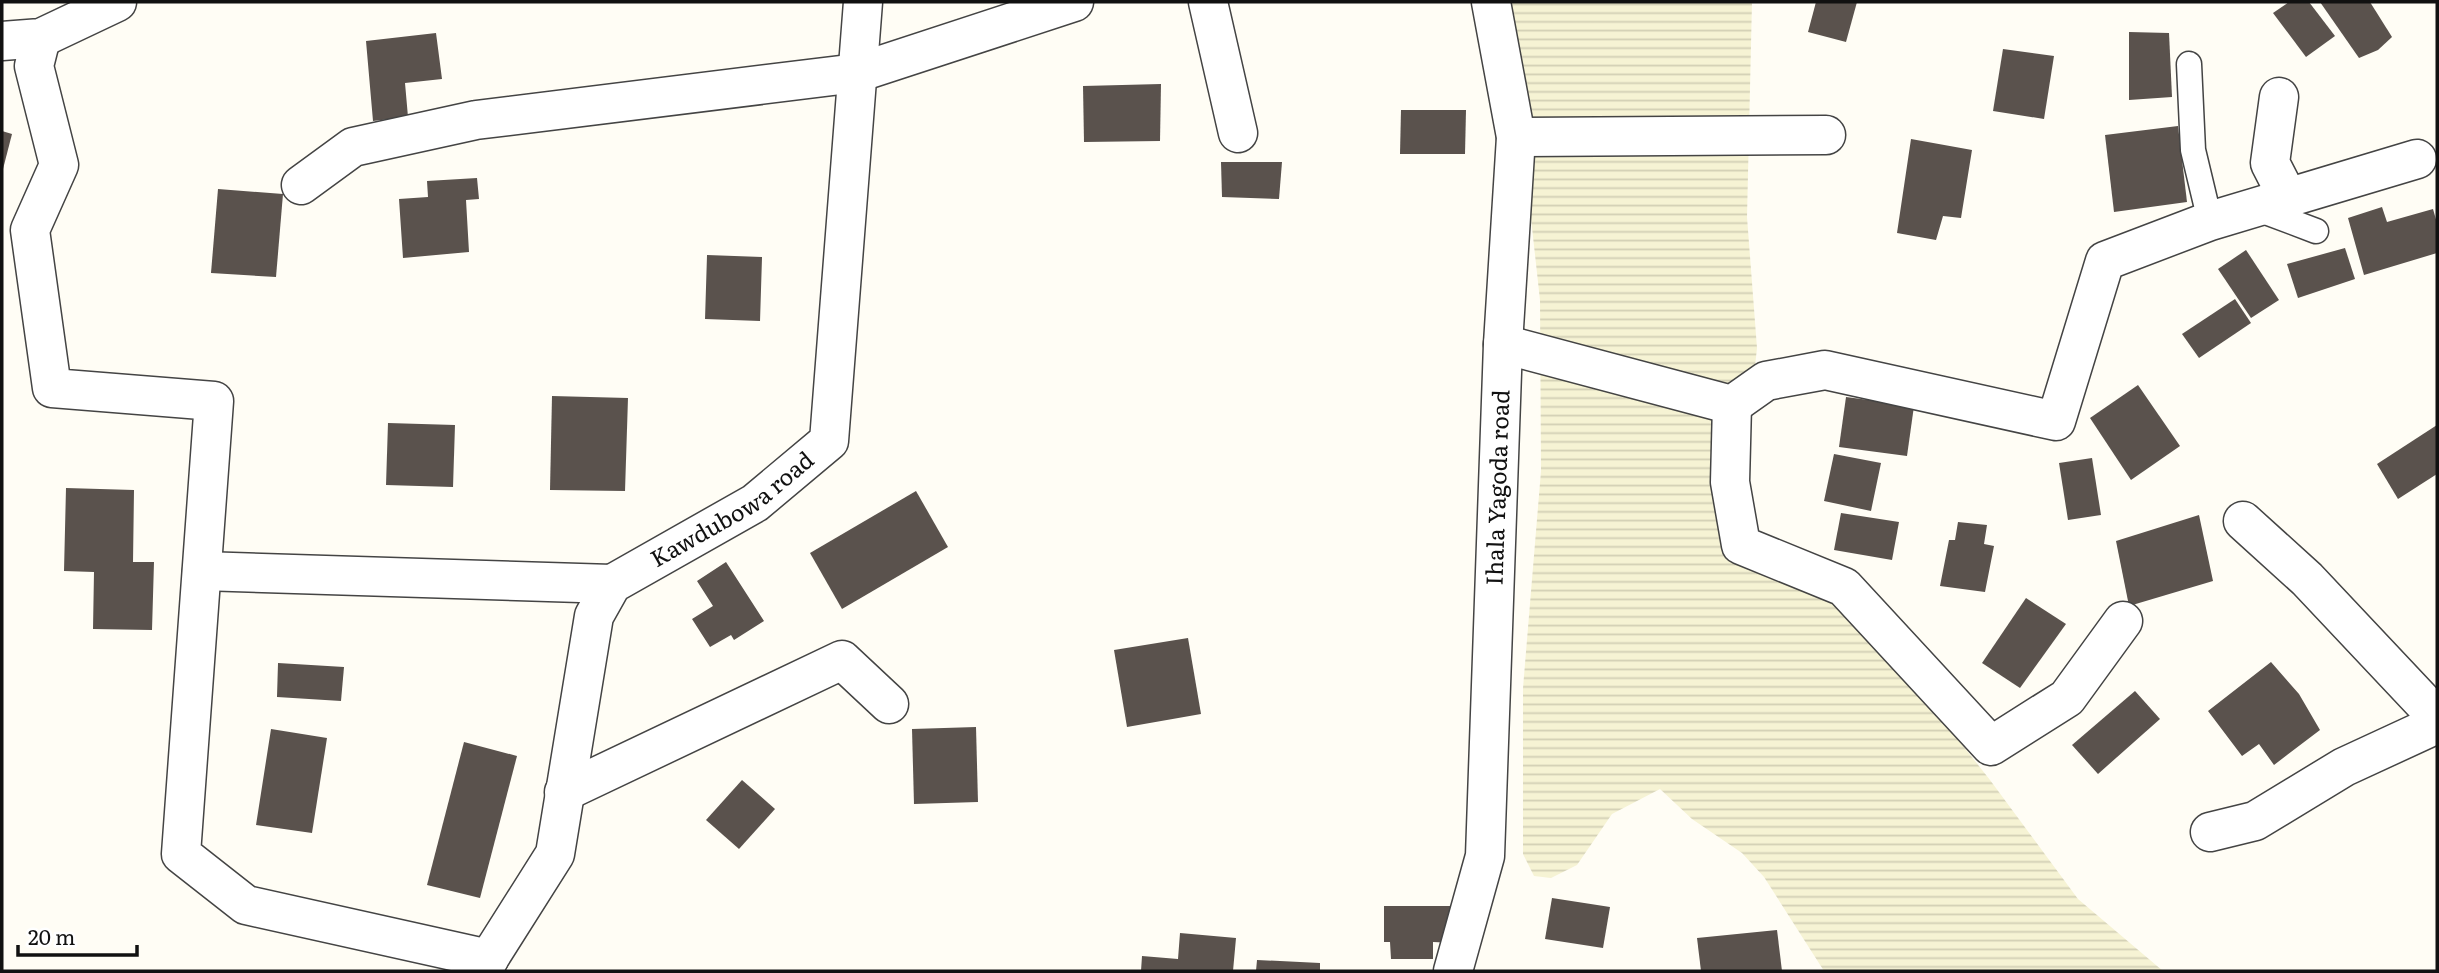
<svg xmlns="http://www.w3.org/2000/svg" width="2439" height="973" font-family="Literata,serif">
<defs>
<pattern id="farmland-rules" width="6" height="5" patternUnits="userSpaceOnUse" patternTransform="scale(1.75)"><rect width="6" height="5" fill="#f6f3d4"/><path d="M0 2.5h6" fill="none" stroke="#d2cfb5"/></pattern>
</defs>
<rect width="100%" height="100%" fill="#fffdf5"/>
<path fill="url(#farmland-rules)" d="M1496,2H1752L1747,217L1757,348L1739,512L1766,544L1862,618L1990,780L2078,899L2163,971H1824L1764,877L1742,853L1692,819L1660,789L1612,814L1577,865L1551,878L1534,876L1523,854V688L1541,471L1540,300L1517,92Z"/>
<g fill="#5a524d">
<path d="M1816,2H1857L1846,42L1808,32Z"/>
<path d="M2289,2H2309L2335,36L2306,57L2273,13Z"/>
<path d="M2320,2H2370L2392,37L2378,50L2359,58Z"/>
<path d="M2129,32L2169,33L2172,97L2129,100Z"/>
<path d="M436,33L442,79L405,83L408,117L373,121L366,41Z"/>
<path d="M2003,49L2054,56L2044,119L1993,111Z"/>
<path d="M1161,84L1160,141L1084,142L1083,86Z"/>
<path d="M1401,110H1466L1465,154H1400Z"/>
<path d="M2178,126L2187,202L2114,212L2105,135Z"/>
<path d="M2,131L12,134L3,169H2Z"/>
<path d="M1911,139L1972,150L1961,218L1943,216L1936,240L1897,233Z"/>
<path d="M1221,162H1282L1279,199L1222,197Z"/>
<path d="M477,178L479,199L466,200L469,252L403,258L399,199L428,197L427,181Z"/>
<path d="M218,189L283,194L276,277L211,273Z"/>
<path d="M2382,207L2387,222L2433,209L2437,223V253L2364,275L2348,218Z"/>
<path d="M2345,248L2355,279L2298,298L2287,264Z"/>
<path d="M2246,250L2279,300L2251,318L2218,269Z"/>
<path d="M707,255L762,257L760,321L705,319Z"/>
<path d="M2235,299L2251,323L2199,358L2182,334Z"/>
<path d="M2138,385L2180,446L2131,480L2090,418Z"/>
<path d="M552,396L628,398L625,491L550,490Z"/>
<path d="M1846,397L1914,406L1907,456L1839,447Z"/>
<path d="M388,423L455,425L453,487L386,485Z"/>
<path d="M2437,425V474L2398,499L2377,464Z"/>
<path d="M1834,454L1881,463L1871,511L1824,501Z"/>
<path d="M2092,458L2101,515L2068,520L2059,463Z"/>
<path d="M66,488L134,490L133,562H154L152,630L93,629L94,572L64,571Z"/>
<path d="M916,491L948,547L842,609L810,553Z"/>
<path d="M1841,513L1899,522L1892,560L1834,550Z"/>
<path d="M2199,515L2213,581L2129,606L2116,541Z"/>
<path d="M1958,522L1987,525L1984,544L1994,546L1985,592L1940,586L1949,540H1955Z"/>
<path d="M726,562L764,621L734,640L731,635L710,647L692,619L713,606L697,581Z"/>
<path d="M2026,598L2066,624L2020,688L1982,663Z"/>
<path d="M1188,638L1201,714L1127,727L1114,650Z"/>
<path d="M2271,662L2299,694L2320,730L2274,765L2259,744L2242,756L2208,711Z"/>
<path d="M278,663L344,667L341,701L277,697Z"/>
<path d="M2135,691L2160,719L2098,774L2072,745Z"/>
<path d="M976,727L978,802L914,804L912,729Z"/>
<path d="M271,729L327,738L312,833L256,825Z"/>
<path d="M464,742L517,756L480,898L427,885Z"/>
<path d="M742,780L775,809L739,849L706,820Z"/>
<path d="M1552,898L1610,907L1603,948L1545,939Z"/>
<path d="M1384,906H1457L1456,943L1433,942V959H1391L1390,942H1384Z"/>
<path d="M1777,930L1782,971H1701L1697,938Z"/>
<path d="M1180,933L1236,938L1233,971H1141L1142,956L1178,959Z"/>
<path d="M1257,960L1320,963V971H1256Z"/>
</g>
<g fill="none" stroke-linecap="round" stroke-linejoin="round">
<defs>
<g id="lane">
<path d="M2189,64L2193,150L2210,221"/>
<path d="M2255,208L2316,231"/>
</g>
<g id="street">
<path d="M1208,2L1238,133"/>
<path d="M41,38L34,66L59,165L30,230L52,388L214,401L181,854L246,905L489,959"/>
<path d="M2,41L41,38L117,2"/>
<path d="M2279,97L2270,163L2288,198"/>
<path d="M1516,137L1826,135"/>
<path d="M301,185L353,147L476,120L857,73L1074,2"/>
<path d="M1503,344L1732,405L1766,381L1825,370L2056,421L2105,261L2210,221L2417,159"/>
<path d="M1732,405L1730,482L1741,545L1844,587L1991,746L2067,698L2123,621"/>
<path d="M2243,521L2307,579L2437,717"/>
<path d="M202,571L612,584"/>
<path d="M564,792L842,660L889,704"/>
<path d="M2210,832L2255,821L2344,767L2437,724"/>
<path id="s1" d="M481,971L555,854L594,616L612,584L755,503L829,441L863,2"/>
<path id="s2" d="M1453,971L1485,856L1503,344L1516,137L1491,2"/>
</g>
</defs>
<use href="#lane" stroke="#444" stroke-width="27"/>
<use href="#street" stroke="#444" stroke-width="41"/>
<use href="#lane" stroke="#fff" stroke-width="24"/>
<use href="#street" stroke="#fff" stroke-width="38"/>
</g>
<g text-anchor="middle" stroke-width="7" stroke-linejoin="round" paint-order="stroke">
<g font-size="23" fill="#111" stroke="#fff">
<text dy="8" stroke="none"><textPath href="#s2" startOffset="488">Ihala Yagoda road</textPath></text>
<text dy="8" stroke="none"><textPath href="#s1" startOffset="558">Kawdubowa road</textPath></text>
</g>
</g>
<rect width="2439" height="973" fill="none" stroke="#111111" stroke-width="7"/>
<path d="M18 945v10h119v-10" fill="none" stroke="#111111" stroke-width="3.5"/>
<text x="28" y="945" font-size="21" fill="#111111" stroke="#ffffff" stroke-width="5" paint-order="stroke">20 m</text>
</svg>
